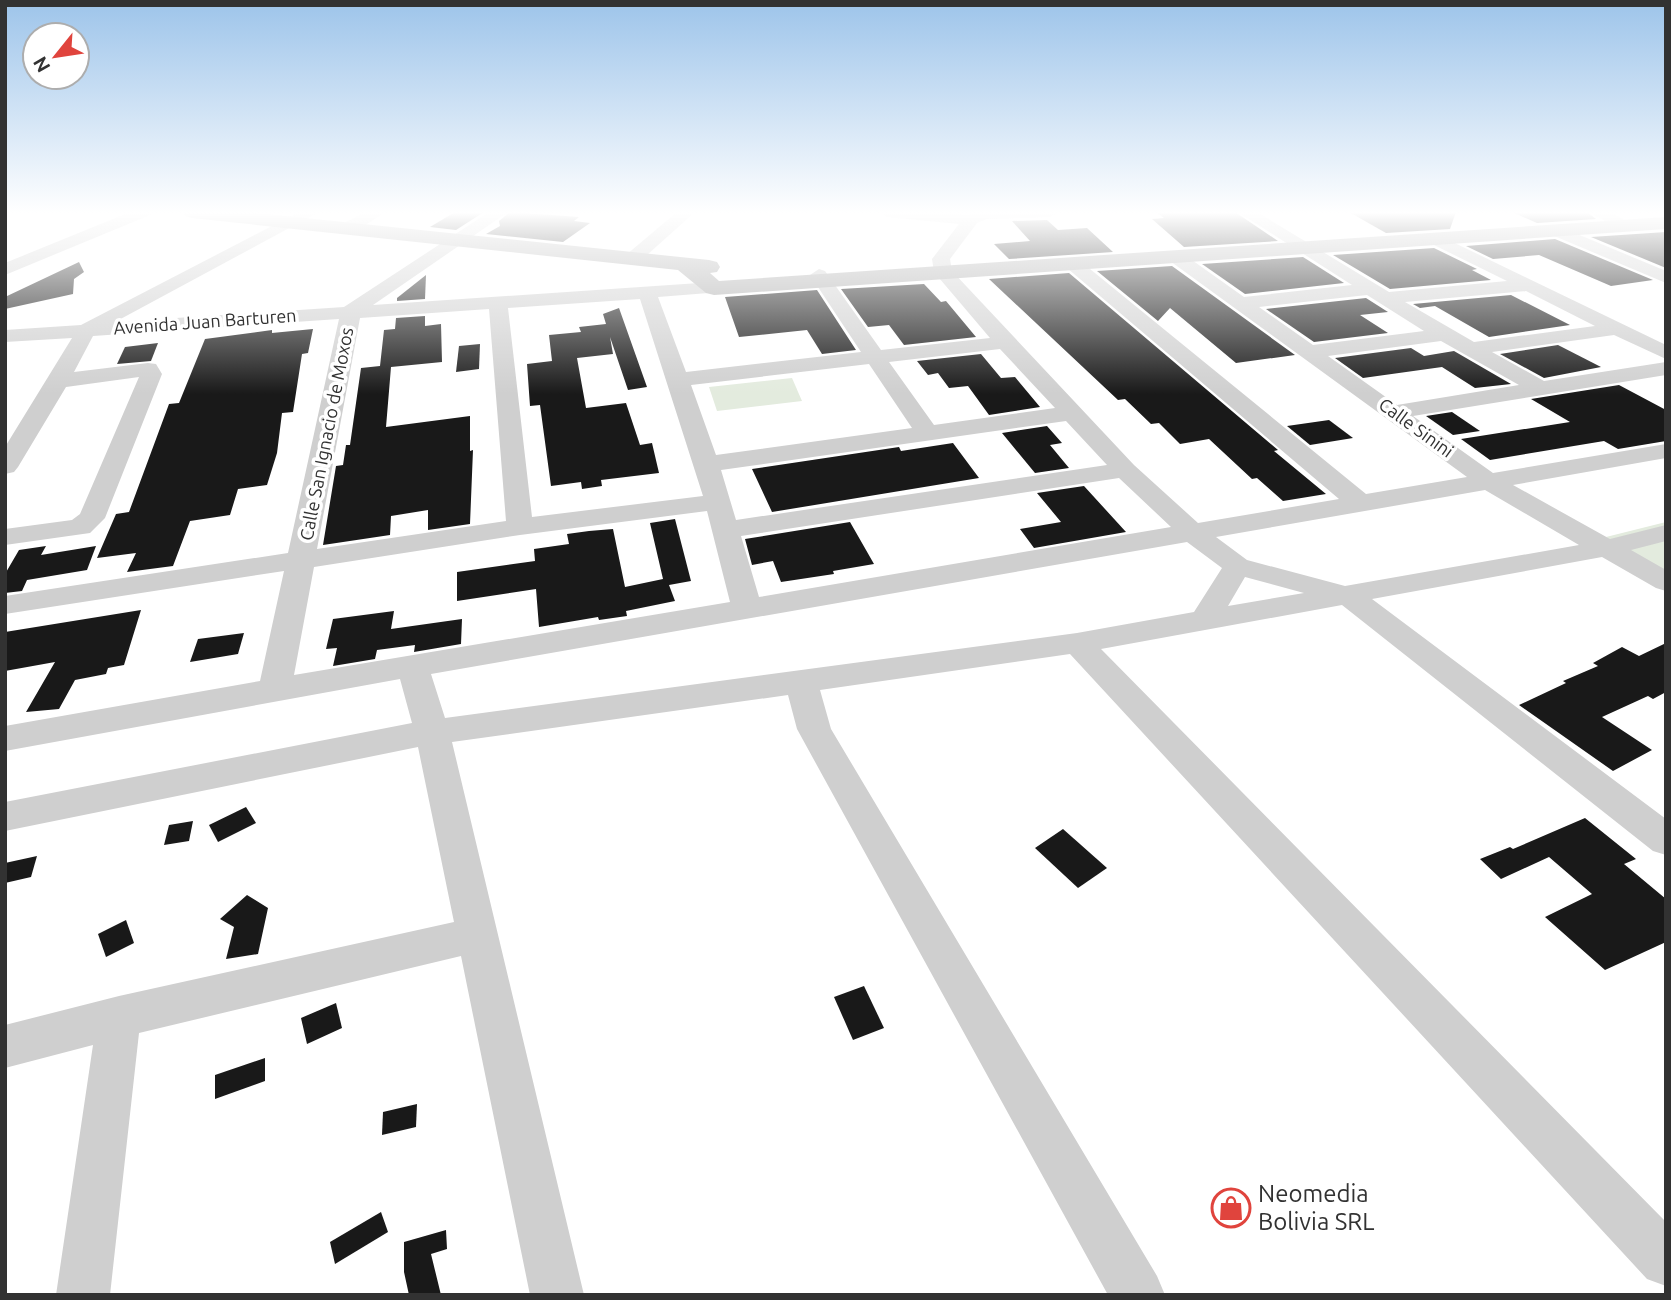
<svg xmlns="http://www.w3.org/2000/svg" width="1671" height="1300" font-family="Ubuntu,sans-serif">
<rect width="100%" height="100%" fill="#fff"/>
<g fill="#e3ebde">
<path d="M792,378L802,401L717,411L709,387Z"/>
<path d="M1666,522V572L1606,537Z"/>
</g>
<g fill="#191919">
<path d="M455,212H484L456,230L430,227Z"/>
<path d="M510,212L579,217L574,221L590,223L563,242L486,234L500,226L499,221Z"/>
<path d="M1156,212H1235L1278,241L1184,247L1152,219L1164,218Z"/>
<path d="M1349,212H1456L1450,229L1386,233Z"/>
<path d="M1512,212H1587L1596,219L1537,223Z"/>
<path d="M1047,220L1058,230L1087,228L1113,252L1009,259L994,244L1030,241L1012,221Z"/>
<path d="M1666,232V268L1591,237Z"/>
<path d="M1555,239L1653,280L1611,286L1539,255L1493,259L1466,246Z"/>
<path d="M1434,248L1477,269L1472,270L1491,280L1390,289L1333,255Z"/>
<path d="M1303,257L1344,283L1245,294L1202,264Z"/>
<path d="M79,262L84,272L74,279L73,294L5,309V297Z"/>
<path d="M1172,266L1295,355L1236,363L1170,308L1158,321L1097,271Z"/>
<path d="M1069,273L1278,450L1274,451L1326,494L1283,501L1257,478L1252,479L1209,439L1180,444L1159,423L1151,424L1125,399L1118,400L989,279Z"/>
<path d="M426,275L425,299L397,301V298Z"/>
<path d="M924,284L941,302L946,301L976,337L904,345L889,325L868,327L841,289Z"/>
<path d="M817,290L856,350L822,354L807,330L739,337L725,297Z"/>
<path d="M1511,295L1570,325L1489,337L1435,306L1420,308L1413,304Z"/>
<path d="M1366,298L1388,312L1360,315L1388,333L1314,342L1266,309Z"/>
<path d="M619,308L647,387L628,390L610,337L613,354L577,358L586,408L626,403L640,445L652,443L659,473L601,480L602,486L582,489L581,482L551,486L540,405L530,406L527,364L552,361L549,335L581,332L579,327L606,324L603,314Z"/>
<path d="M425,316V326L441,324L442,362L391,367L386,427L470,416V451L473,450L470,524L428,530V510L391,516L390,535L323,545L336,466L343,465L346,445H350L361,368L380,366L384,330L395,329L396,318Z"/>
<path d="M313,329L308,353L302,354L293,412L282,413L277,453L267,485L238,489L230,515L190,521L173,566L127,572L136,553L97,558L116,514L129,512L169,404L179,403L205,339L272,330V333Z"/>
<path d="M158,343L151,361L117,364L125,347Z"/>
<path d="M480,344L479,369L456,372L459,346Z"/>
<path d="M1558,345L1601,367L1544,378L1500,354Z"/>
<path d="M1411,348L1424,356L1454,351L1511,384L1475,388L1442,367L1363,378L1335,358Z"/>
<path d="M981,354L1001,378L1015,377L1040,407L989,415L968,386L949,388L938,373L928,375L917,361Z"/>
<path d="M1619,385L1666,410V441L1618,449L1604,441L1490,460L1461,439L1570,422L1531,399Z"/>
<path d="M1452,412L1480,431L1453,435L1426,416Z"/>
<path d="M1329,420L1353,438L1310,445L1287,426Z"/>
<path d="M1047,426L1062,443L1050,445L1069,468L1035,473L1002,433Z"/>
<path d="M953,443L979,478L772,512L752,469L899,447L901,451Z"/>
<path d="M1084,486L1126,532L1034,548L1020,529L1061,522L1037,493Z"/>
<path d="M675,519L691,581L669,585L675,601L626,611L627,616L599,620L598,617L539,627L536,589L457,601V572L535,561L534,549L569,544L567,534L589,531L613,529L625,587L663,579L650,523Z"/>
<path d="M850,522L874,564L833,571L834,574L781,582L773,561L752,565L745,539Z"/>
<path d="M46,546L41,555L96,546L87,570L27,580L22,591L5,593V574L19,550Z"/>
<path d="M141,610L124,665L108,668L106,674L75,680L59,709L26,712L55,662L5,671V632Z"/>
<path d="M394,611L391,629L462,619L461,644L414,652L415,645L377,650L375,659L333,666L337,648L326,649L333,619Z"/>
<path d="M244,633L238,654L190,662L198,639Z"/>
<path d="M1666,643V692L1653,699L1648,696L1602,717L1652,750L1613,771L1519,705L1566,683L1563,681L1598,666L1593,663L1622,647L1639,656Z"/>
<path d="M246,807L256,823L218,842L209,825Z"/>
<path d="M1585,818L1636,859L1624,864L1666,899V942L1605,970L1545,917L1592,894L1549,857L1501,879L1480,859L1510,847L1513,849Z"/>
<path d="M193,821L189,841L164,845L169,825Z"/>
<path d="M1063,829L1107,868L1078,888L1035,848Z"/>
<path d="M37,856L31,877L5,883V863Z"/>
<path d="M247,895L268,908L258,954L226,959L234,927L220,919Z"/>
<path d="M126,920L134,943L106,957L98,934Z"/>
<path d="M864,986L884,1028L853,1040L834,997Z"/>
<path d="M336,1003L342,1028L307,1044L301,1018Z"/>
<path d="M265,1058V1081L215,1099V1075Z"/>
<path d="M417,1104L416,1127L382,1135L383,1112Z"/>
<path d="M381,1212L388,1232L335,1264L330,1242Z"/>
<path d="M446,1230L447,1249L431,1254L441,1295H409L404,1272V1242Z"/>
</g>
<g fill="none" stroke-linecap="round" stroke-linejoin="round">
<g fill="#cfcfcf" fill-rule="evenodd">
<path d="M130,212H152L150,215L5,275V263Z"/>
<path d="M299,212H319L115,322L344,307L489,212H508L373,305L714,282L723,288L721,292L658,297L686,372L861,352L810,275L819,269L825,271L881,350L990,338L934,272L932,259L959,224L887,217L879,212L969,215L975,212H1058L1050,217L987,219L977,223L950,259L952,271L1134,465L1198,523L1339,499L1067,268L1064,264L1067,260H1079L1366,494L1467,477L1170,261L1167,257L1170,253H1182L1244,297L1352,285L1238,212H1257L1389,292L1507,281L1430,243L1427,239L1436,234L1666,345V359L1614,335L1492,352L1544,381L1666,362V375L1413,416L1493,473L1666,444V458L1513,485L1610,539L1666,525V541L1631,550L1666,570V591L1656,588L1602,557L1372,599L1666,819V855L1653,851L1342,605L1101,649L1666,1222V1286L1647,1279L1070,654L820,690L831,729L1157,1276L1165,1295H1108L797,729L788,695L452,742L584,1295H530L461,956L139,1033L110,1295H56L93,1045L5,1068V1025L119,996L454,922L418,747L5,831V802L412,723L400,679L5,751V726L260,681L284,571L5,614V596L288,553L339,319L93,336L74,372L148,363L156,364L162,374L105,518L90,533L5,545V529L72,520L80,514L139,377L66,387L18,467L14,472L5,474V447L72,338L5,342V330L81,325ZM1526,291L1595,326L1474,342L1405,302ZM1367,295L1424,331L1313,345L1259,307ZM640,299L703,496L532,517L508,308ZM489,309L506,521L317,549L360,318ZM1441,341L1519,385L1397,405L1328,356ZM1000,349L1055,408L934,425L889,362ZM869,364L912,428L716,455L691,385ZM1066,421L1107,465L736,520L721,470ZM1119,478L1171,527L759,597L741,536ZM1485,490L1579,545L1345,586L1247,560L1216,537ZM707,511L730,602L294,675L314,567L520,535ZM1187,542L1222,568L1194,612L1077,633L445,718L431,674ZM1245,577L1304,593L1228,606Z"/>
<path d="M366,212H386L354,232H342L340,228L342,224Z"/>
<path d="M677,212H695L638,263H626L623,259L626,255Z"/>
<path d="M1589,212H1610L1635,226L1627,231L1621,230Z"/>
<path d="M1558,226L1666,271V283L1552,235L1550,231L1552,227Z"/>
</g>
<path fill="#aaa" fill-rule="evenodd" d="M182,212H247L709,260L717,262L720,267L717,272L710,273L719,281L1666,217V229L714,295L706,293L678,270L192,218L185,216Z"/>
</g>
<linearGradient id="sky" x2="0" y2="1"><stop stop-color="#9dc4ea"/><stop offset="0.54" stop-color="#fff"/><stop offset="1" stop-color="#fff" stop-opacity="0"/></linearGradient>
<rect width="1671" height="394" fill="url(#sky)"/>
<defs>
<symbol id="shop-ring" viewBox="-11 -11 22 22"><circle r="9.5" fill="#fff" stroke="#e0443d" stroke-width="1.5"/><path d="M-5-2.5h2.3a2.7 3.5 0 0 1 5.4 0H5L5.5 6h-11ZM-1.5-2.5h3a1.5 2.3 0 0 0-3 0Z" fill="#e0443d"/></symbol>
</defs>
<g fill-rule="evenodd">
<use href="#shop-ring" x="1209" y="1186" width="44" height="44"/>
</g>
<g text-anchor="middle" stroke-width="7" stroke-linejoin="round" paint-order="stroke">
<g font-size="18" fill="#323232" stroke="#fff">
<text transform="translate(205 322) rotate(-4)" y="6">Avenida Juan Barturen</text>
<text transform="translate(1416 428) rotate(36)" y="6">Calle Sinini</text>
<text transform="translate(327 434) rotate(-79)" y="6">Calle San Ignacio de Moxos</text>
</g>
<g font-size="24" fill="#323232" stroke="#fff" text-anchor="start">
<text x="1258" y="1202">Neomedia<tspan x="1258" dy="28">Bolivia SRL</tspan></text>
</g>
</g>
<rect width="1671" height="1300" fill="none" stroke="#323232" stroke-width="14"/>
<g transform="translate(56 56) rotate(240)"><circle r="33" fill="#ffffff" stroke="#adadad" stroke-width="2"/>
<path d="M0-5L12 26L0 18L-12 26Z" fill="#e0443d"/>
<text y="-10" font-size="19" font-weight="bold" text-anchor="middle" fill="#323232">N</text>
</g>
</svg>
